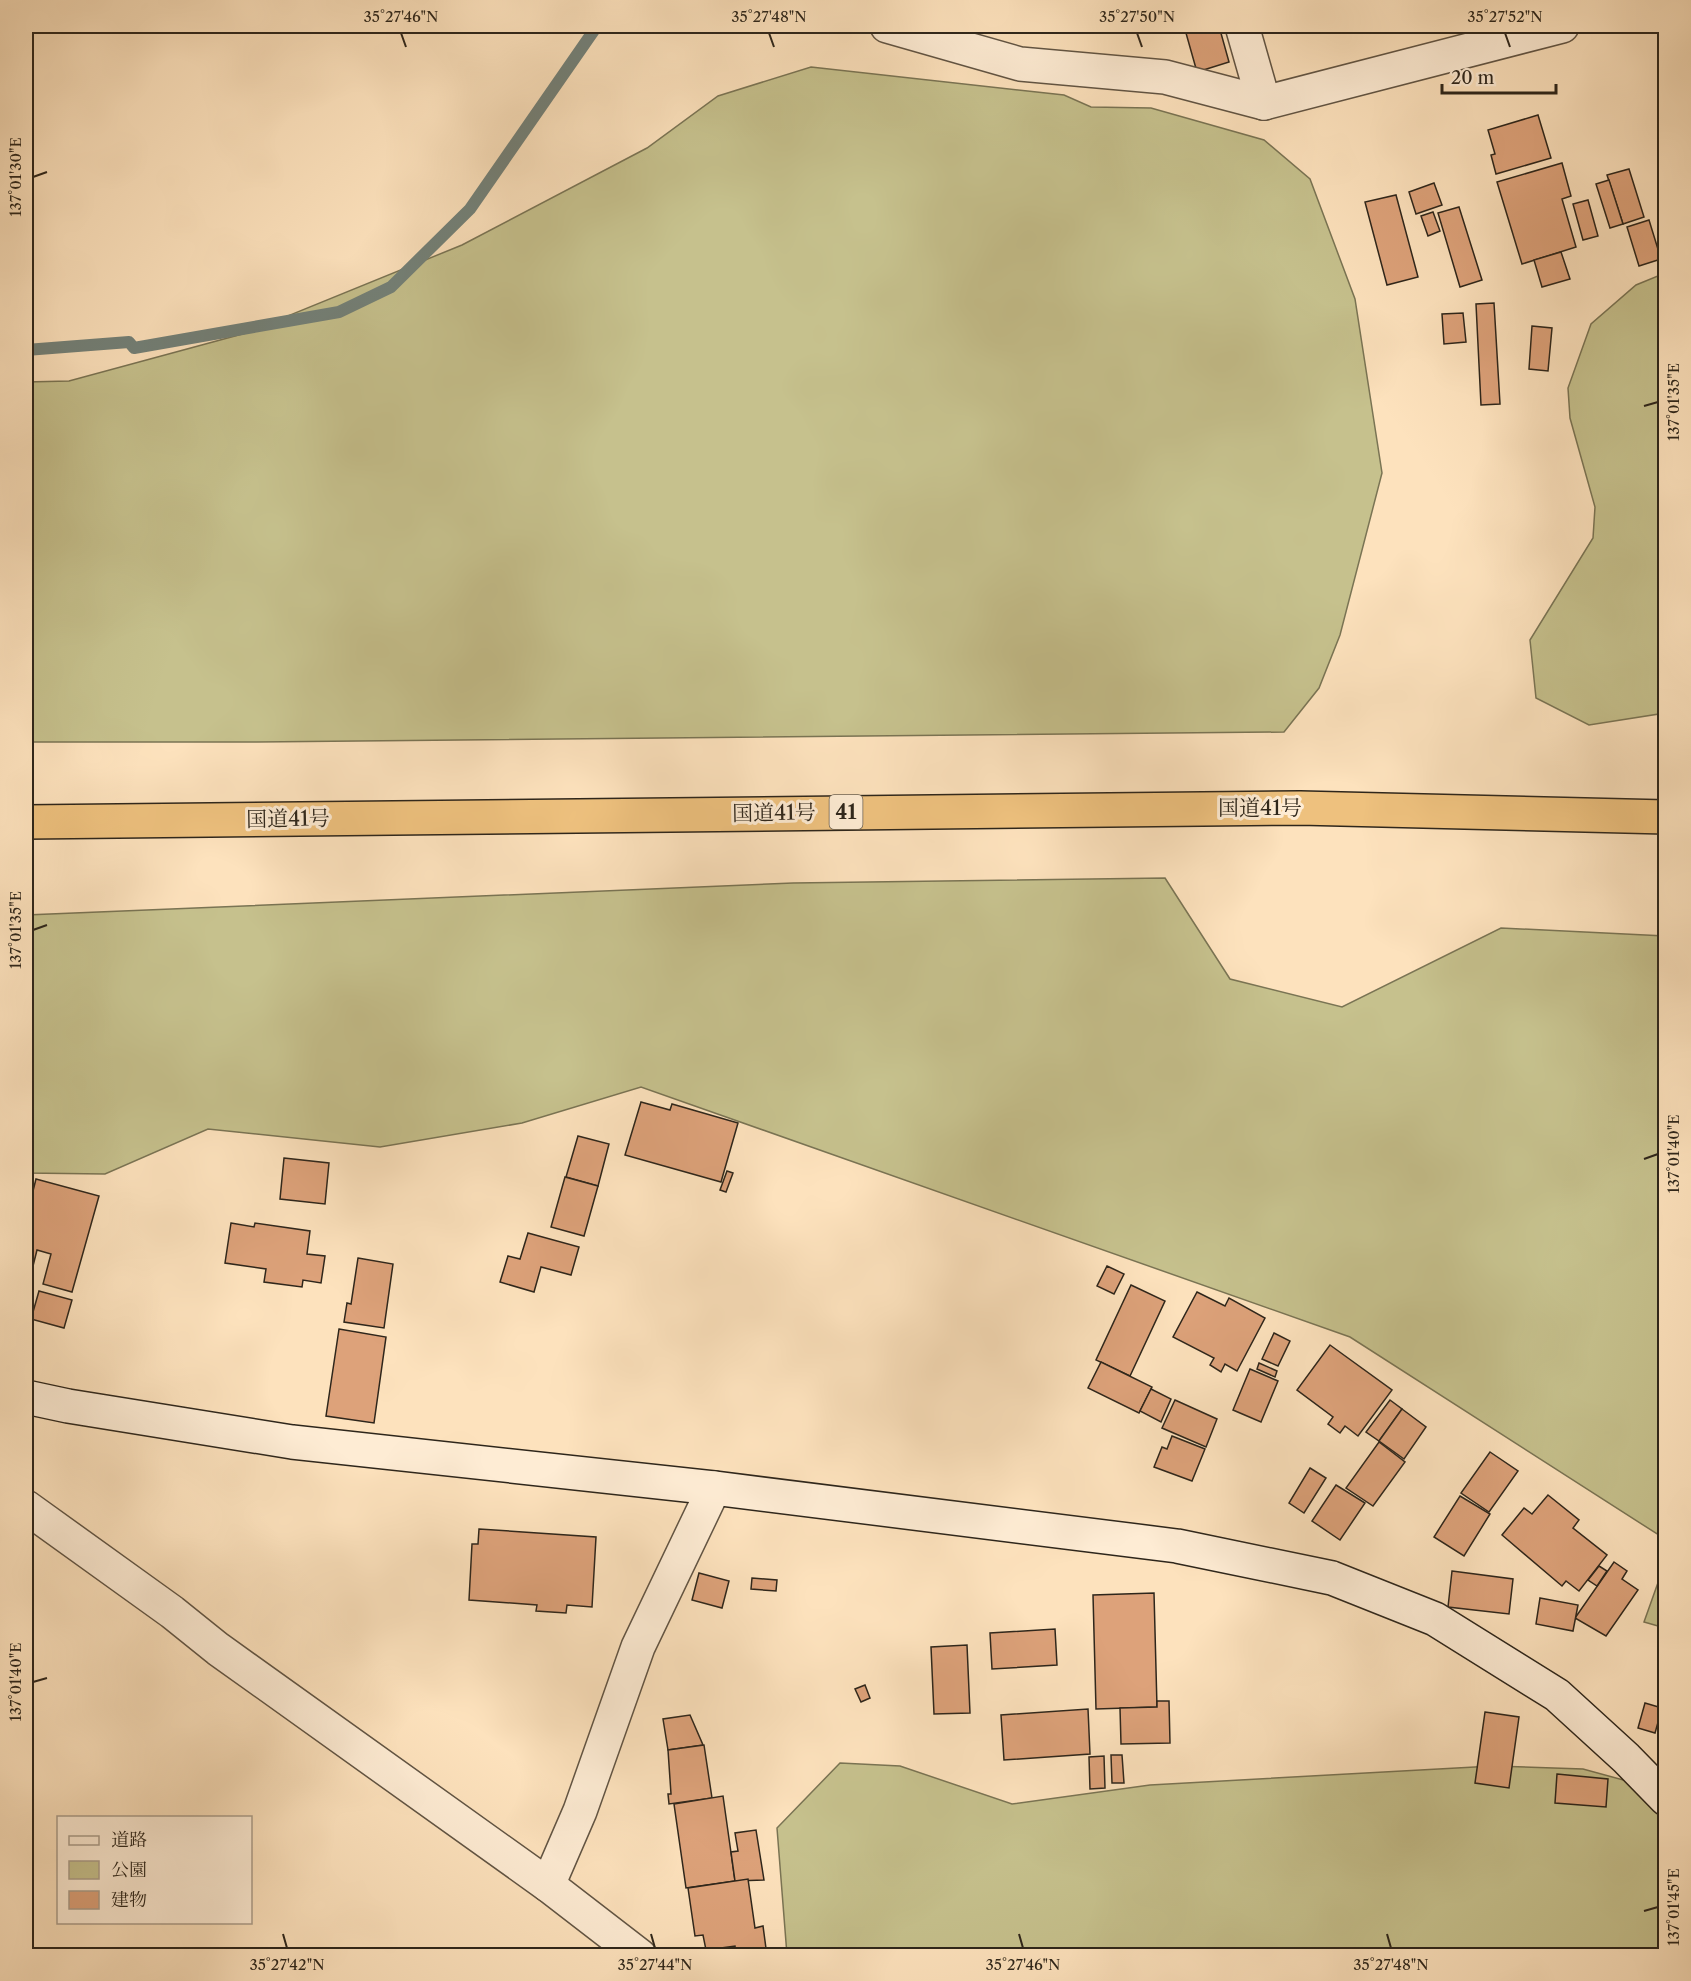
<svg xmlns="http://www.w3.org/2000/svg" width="1691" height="1981" font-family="'Libre Caslon Text','Noto Serif JP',serif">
<rect width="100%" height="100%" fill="#fde2bd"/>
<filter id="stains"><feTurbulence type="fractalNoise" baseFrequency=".00333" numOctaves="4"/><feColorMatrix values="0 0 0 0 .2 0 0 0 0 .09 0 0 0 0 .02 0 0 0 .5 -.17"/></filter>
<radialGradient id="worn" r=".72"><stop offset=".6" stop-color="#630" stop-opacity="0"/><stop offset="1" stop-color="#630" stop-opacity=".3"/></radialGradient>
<g fill="#c6c18d" stroke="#7a7454" stroke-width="1.5">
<path d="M811,67L1064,95L1091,107L1151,108L1264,140L1310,179L1355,299L1382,473L1340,635L1319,688L1284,732L257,742H26V382L69,381L246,333L462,245L647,148L718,96Z"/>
<path d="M1665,273V713L1589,725L1536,698L1530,640L1593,538L1595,507L1570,418L1568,388L1591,324L1636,285Z"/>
<path d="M1165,878L1230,979L1342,1007L1501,928L1665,936V1539L1350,1337L641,1087L522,1123L380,1147L208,1129L105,1174L26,1173V915L793,883Z"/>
<path d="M1665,1563L1666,1628H1665L1644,1622Z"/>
<path d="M840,1763L900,1766L1012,1804L1150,1785L1493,1766L1583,1769L1649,1787L1665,1799V1955H787L777,1828Z"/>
</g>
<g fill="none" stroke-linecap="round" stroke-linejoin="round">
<path stroke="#738179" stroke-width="12" d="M26,350L129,342L134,348L339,312L391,287L470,209L597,26"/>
</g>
<g fill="#dda27a" stroke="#2e261b" stroke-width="1.5">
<path d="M1184,26H1219L1229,62L1197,72Z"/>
<path d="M1538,115L1551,158L1496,174L1491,155L1495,154L1488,130Z"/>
<path d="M1562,163L1571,196L1562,199L1576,247L1522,264L1497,182Z"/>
<path d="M1629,169L1644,217L1623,224L1607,175Z"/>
<path d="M1609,180L1623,224L1610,228L1596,184Z"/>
<path d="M1434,183L1442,205L1416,214L1409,192Z"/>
<path d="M1396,195L1418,277L1387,285L1365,202Z"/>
<path d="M1588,200L1598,236L1583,240L1573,204Z"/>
<path d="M1459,207L1482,280L1460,287L1438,213Z"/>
<path d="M1433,212L1440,231L1428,236L1421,216Z"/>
<path d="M1649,220L1661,259L1639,266L1627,227Z"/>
<path d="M1561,252L1570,279L1542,287L1534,260Z"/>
<path d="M1494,303L1500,404L1481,405L1476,304Z"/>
<path d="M1463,313L1466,342L1444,344L1442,314Z"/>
<path d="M1532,326L1552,328L1548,371L1529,369Z"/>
<path d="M641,1102L670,1110L672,1104L738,1123L721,1182L625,1155Z"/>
<path d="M578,1136L609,1144L598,1186L566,1177Z"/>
<path d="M284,1158L329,1163L325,1204L280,1199Z"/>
<path d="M727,1171L733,1173L726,1192L720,1190Z"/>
<path d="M565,1177L598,1186L584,1236L551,1227Z"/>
<path d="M36,1179L99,1196L72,1292L43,1284L51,1254L37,1250L32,1270L26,1268V1201L30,1203Z"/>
<path d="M231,1223L254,1227L255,1223L310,1231L307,1254L325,1256L321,1283L303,1280L302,1287L264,1282L266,1269L225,1263Z"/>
<path d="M528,1233L579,1247L571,1275L541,1267L534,1292L500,1282L508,1256L520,1259Z"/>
<path d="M358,1258L393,1264L384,1328L344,1322L347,1303L351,1304Z"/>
<path d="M1107,1266L1124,1274L1114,1294L1097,1286Z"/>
<path d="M1131,1285L1165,1301L1130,1376L1096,1360Z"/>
<path d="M39,1291L72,1300L64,1328L31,1319Z"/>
<path d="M1197,1292L1225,1306L1229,1298L1265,1318L1237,1371L1225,1364L1221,1372L1210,1365L1214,1358L1173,1337Z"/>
<path d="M339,1329L386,1337L374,1423L326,1416Z"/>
<path d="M1274,1333L1290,1341L1278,1366L1262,1359Z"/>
<path d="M1330,1345L1392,1390L1358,1436L1345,1426L1340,1433L1328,1424L1333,1417L1297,1390Z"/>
<path d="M1101,1362L1152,1387L1139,1413L1088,1388Z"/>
<path d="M1259,1363L1277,1371L1275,1377L1257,1369Z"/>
<path d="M1250,1369L1278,1381L1261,1422L1233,1410Z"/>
<path d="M1151,1389L1171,1399L1161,1422L1140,1411Z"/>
<path d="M1175,1400L1217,1419L1206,1447L1162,1428Z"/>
<path d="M1390,1400L1402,1409L1379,1441L1366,1432Z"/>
<path d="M1402,1409L1426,1427L1404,1459L1379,1441Z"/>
<path d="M1172,1436L1205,1449L1192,1481L1154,1467L1162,1447L1167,1449Z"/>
<path d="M1379,1442L1405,1462L1373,1506L1346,1488Z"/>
<path d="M1490,1452L1518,1471L1489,1512L1461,1493Z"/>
<path d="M1310,1468L1326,1478L1304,1513L1289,1503Z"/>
<path d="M1336,1485L1365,1503L1340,1540L1312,1521Z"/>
<path d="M1548,1495L1579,1520L1573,1528L1607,1555L1579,1591L1566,1581L1562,1586L1502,1535L1524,1508L1532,1514Z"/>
<path d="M1460,1496L1490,1514L1464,1556L1434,1537Z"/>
<path d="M479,1529L596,1537L592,1607L567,1605L566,1613L536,1611L537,1605L469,1600L472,1544H478Z"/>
<path d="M1614,1562L1627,1571L1622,1579L1638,1590L1606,1636L1575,1618Z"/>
<path d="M1599,1566L1607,1571L1597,1586L1588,1580Z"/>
<path d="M1452,1571L1513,1579L1509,1614L1448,1607Z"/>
<path d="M699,1573L729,1581L722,1608L692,1600Z"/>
<path d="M752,1578L777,1580L776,1591L751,1589Z"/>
<path d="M1154,1593L1157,1707L1096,1709L1093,1595Z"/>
<path d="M1540,1598L1578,1605L1573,1631L1536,1624Z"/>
<path d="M1055,1629L1057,1665L992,1669L990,1633Z"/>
<path d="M967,1645L970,1713L934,1714L931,1647Z"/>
<path d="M865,1685L870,1698L861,1702L855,1689Z"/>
<path d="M1157,1701H1169L1170,1743L1121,1744L1120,1708L1157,1707Z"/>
<path d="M1645,1703L1662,1708L1655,1733L1638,1728Z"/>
<path d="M1088,1709L1090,1754L1004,1760L1001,1715Z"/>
<path d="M1485,1712L1519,1717L1509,1788L1475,1783Z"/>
<path d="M690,1715L703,1745L668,1750L663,1719Z"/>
<path d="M704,1745L712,1798L669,1804L668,1794H671L668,1750Z"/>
<path d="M1111,1755H1122L1124,1783H1112Z"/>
<path d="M1104,1756L1105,1788L1090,1789L1089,1757Z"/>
<path d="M1557,1774L1608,1779L1606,1807L1555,1803Z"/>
<path d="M723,1796L735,1881L686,1888L674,1804Z"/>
<path d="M756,1830L764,1880L735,1881L731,1852L738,1851L735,1833Z"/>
<path d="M748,1879L755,1928L763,1926L767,1956H736L735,1946L706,1950L703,1935L695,1936L688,1888Z"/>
</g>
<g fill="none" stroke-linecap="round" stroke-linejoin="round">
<defs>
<g id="street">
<path d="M887,26L1020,64L1165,77L1264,103L1562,26"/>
<path d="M1242,26L1264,103"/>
<path d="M26,1507L172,1612L218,1649L548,1885L640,1956"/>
<path d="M548,1885L580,1811L638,1647L714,1488"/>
</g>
<path id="secondary" d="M26,1397L68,1406L292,1442L714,1488L1177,1546L1332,1578L1435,1619L1557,1695L1626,1758L1666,1799"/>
<path id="highway" d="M26,822L1300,808L1666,817"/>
</defs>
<use href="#street" stroke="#625544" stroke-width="36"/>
<use href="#secondary" stroke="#2e261b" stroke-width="36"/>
<use href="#highway" stroke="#2e261b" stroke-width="36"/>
<use href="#street" stroke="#feecd4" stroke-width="33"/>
<use href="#secondary" stroke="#feecd4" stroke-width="33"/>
<use href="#highway" stroke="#eec17e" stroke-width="33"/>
</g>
<path fill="none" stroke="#2e261b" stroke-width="2" d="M401,33L406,47M769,33L774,47M1137,33L1142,47M1505,33L1510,47M33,177L47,172M1644,406L1658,402M33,930L47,925M1644,1159L1658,1154M33,1682L47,1678M1644,1911L1658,1907M283,1934L287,1948M651,1934L655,1948M1019,1934L1023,1948M1387,1934L1391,1948"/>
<g text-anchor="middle" stroke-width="6" stroke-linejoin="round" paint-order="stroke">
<rect fill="#feecd4" stroke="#6c6152" stroke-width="1.5" x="829.5" y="795" width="33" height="34" rx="4.5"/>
<g font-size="20" font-weight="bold" fill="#2e261b">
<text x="846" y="819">41</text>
</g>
<g font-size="21" fill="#2e261b" stroke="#feecd4">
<text x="1260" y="815">国道41号</text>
<text transform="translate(774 813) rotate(-1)" y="7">国道41号</text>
<text transform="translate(288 819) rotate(-1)" y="7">国道41号</text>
</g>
</g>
<rect width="1691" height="1981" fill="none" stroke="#fde2bd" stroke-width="66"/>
<rect x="57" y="1816" width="195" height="108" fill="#feecd4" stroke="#ab9d8a" stroke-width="1.5"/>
<rect x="69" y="1836" width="30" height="9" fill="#feecd4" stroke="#ab9d8a" stroke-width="1.5"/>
<text x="111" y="1846" font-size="18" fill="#2e261b">道路</text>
<rect x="69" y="1861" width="30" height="18" fill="#c6c18d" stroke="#ab9d8a" stroke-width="1.5"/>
<text x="111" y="1876" font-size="18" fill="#2e261b">公園</text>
<rect x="69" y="1891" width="30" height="18" fill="#dda27a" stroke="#ab9d8a" stroke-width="1.5"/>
<text x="111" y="1906" font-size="18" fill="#2e261b">建物</text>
<path d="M1442 84v9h114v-9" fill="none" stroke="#2e261b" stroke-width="3"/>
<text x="1451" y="84" font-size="18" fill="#2e261b" stroke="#feecd4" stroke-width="4.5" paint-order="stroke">20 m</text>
<rect x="33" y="33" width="1625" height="1915" fill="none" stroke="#2e261b" stroke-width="2"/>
<g font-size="15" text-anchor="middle" fill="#2e261b">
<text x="401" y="22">35°27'46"N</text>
<text x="769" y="22">35°27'48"N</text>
<text x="1137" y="22">35°27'50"N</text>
<text x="1505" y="22">35°27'52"N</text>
<text transform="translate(16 177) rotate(-90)" y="5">137°01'30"E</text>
<text transform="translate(1674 402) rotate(-90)" y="5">137°01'35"E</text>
<text transform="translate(16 930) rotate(-90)" y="5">137°01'35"E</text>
<text transform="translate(1674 1154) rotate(-90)" y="5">137°01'40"E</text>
<text transform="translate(16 1682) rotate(-90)" y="5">137°01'40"E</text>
<text transform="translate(1674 1907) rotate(-90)" y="5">137°01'45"E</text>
<text x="287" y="1970">35°27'42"N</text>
<text x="655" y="1970">35°27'44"N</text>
<text x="1023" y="1970">35°27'46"N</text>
<text x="1391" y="1970">35°27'48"N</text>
</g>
<rect width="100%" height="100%" filter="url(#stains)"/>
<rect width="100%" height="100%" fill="url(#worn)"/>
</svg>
